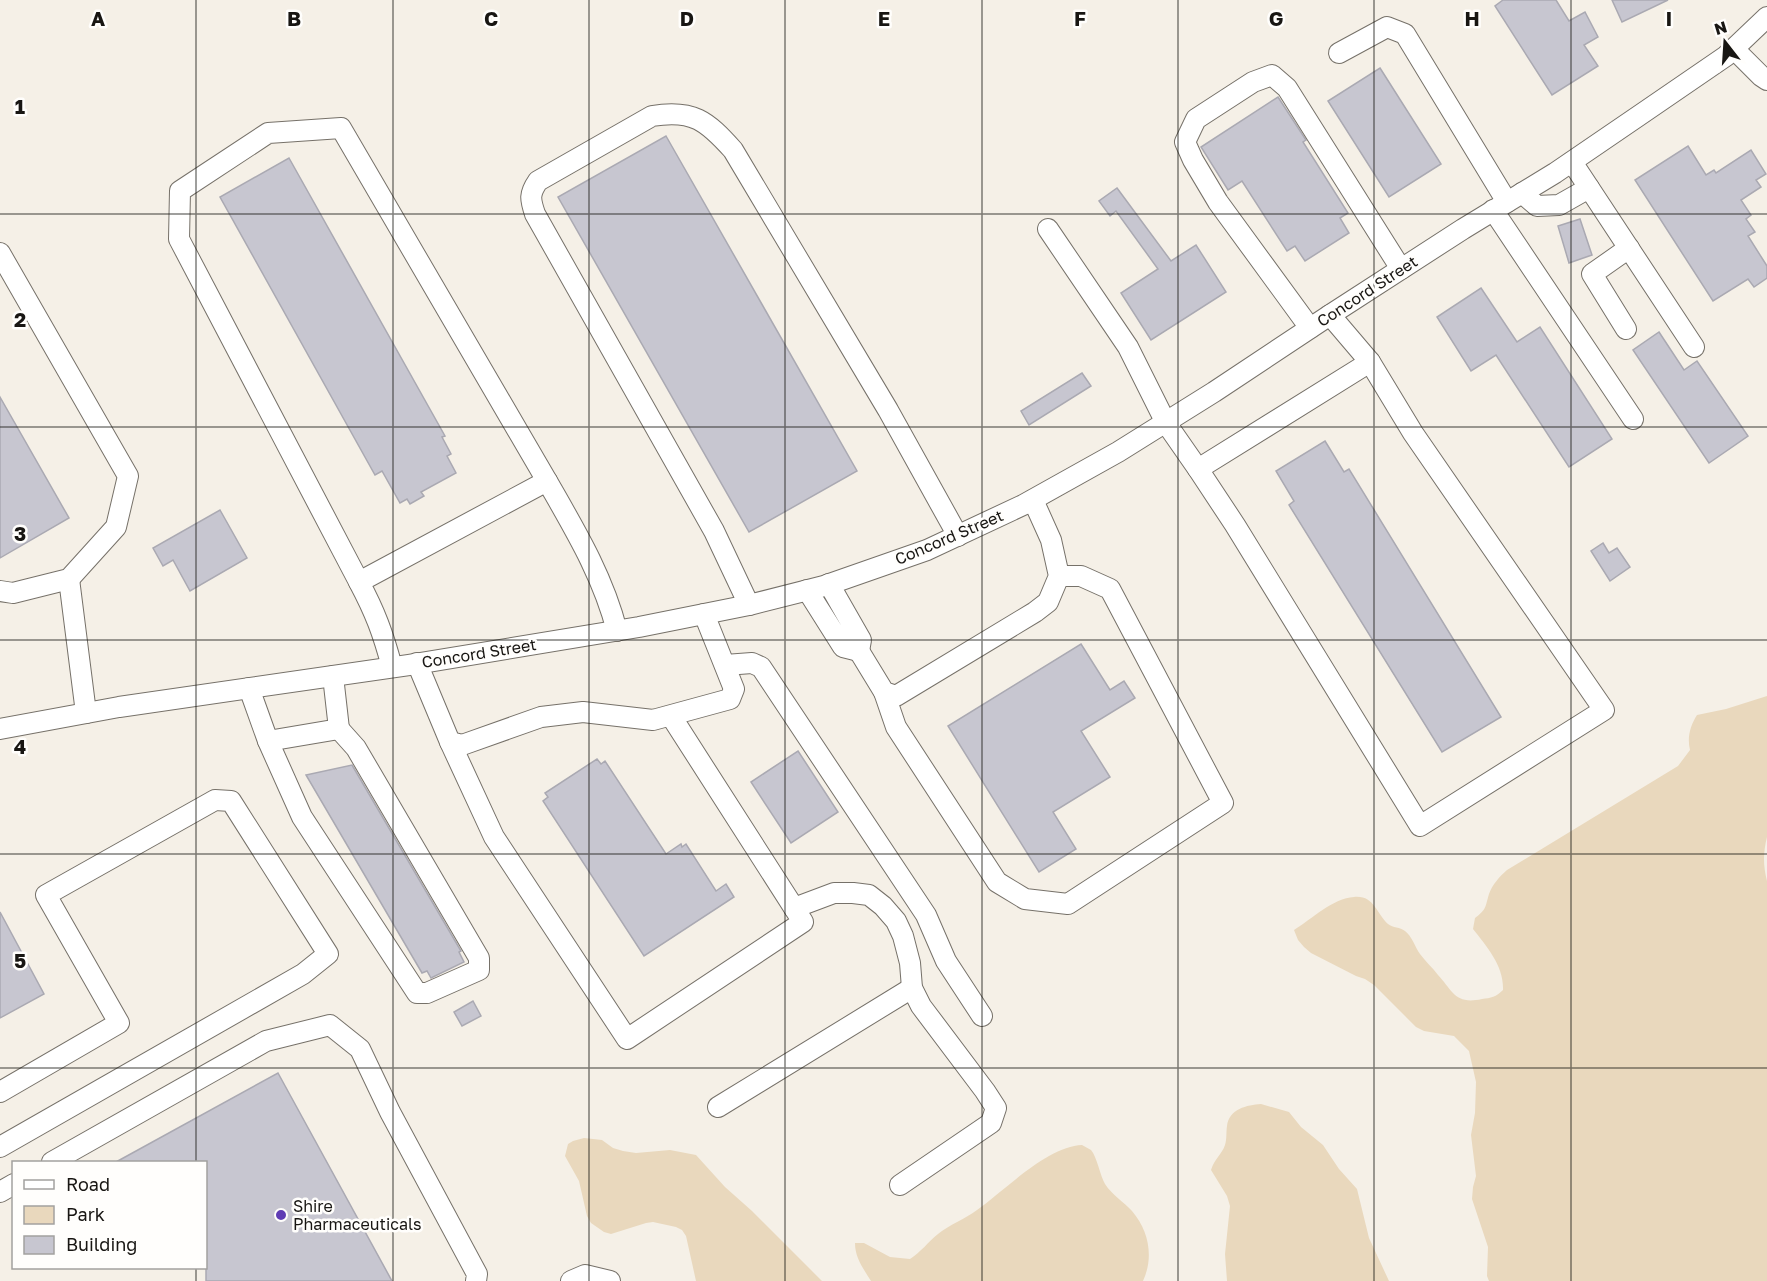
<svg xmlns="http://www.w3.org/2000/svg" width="1767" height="1281" font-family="'Golos Text',sans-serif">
<rect width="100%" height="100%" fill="#f5f0e7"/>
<g fill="#e9d8bd">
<path d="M1767,696V837C1763,853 1763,865 1767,881V1281H1489L1487,1276L1488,1247L1472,1199L1473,1187L1476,1176L1471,1135L1475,1113L1476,1082L1469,1051L1454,1036L1424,1031L1416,1027L1374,985L1365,979L1356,976L1311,953L1304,947L1298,940L1294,930C1312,919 1333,898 1354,897C1374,895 1376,913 1388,924C1393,928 1400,927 1405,931C1412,936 1415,947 1420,954C1425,961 1432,967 1438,975C1453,991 1455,1005 1482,999C1491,998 1496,997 1503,990C1504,966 1487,947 1473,929L1475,918C1487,909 1485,907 1489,894C1492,885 1500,876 1507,870L1678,766L1690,750C1687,738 1690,726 1697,715L1726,709Z"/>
<path d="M1261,1104L1289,1112L1301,1127L1323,1145L1339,1169L1357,1189L1369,1238L1389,1281H1227L1225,1254L1230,1206L1227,1196L1211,1170C1215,1158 1222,1154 1225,1145C1227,1139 1226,1132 1227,1126C1229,1109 1247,1105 1261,1104Z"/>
<path d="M584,1138L602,1140L613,1148L623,1151L636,1153L670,1150L696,1155L725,1187L752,1211L822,1281H696L686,1236L682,1230L676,1227L653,1222L646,1223L611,1234L604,1232L591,1223L587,1216L579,1181L565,1156L568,1144L573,1141Z"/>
<path d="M1082,1145C1085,1147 1088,1148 1091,1150C1097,1157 1100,1175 1105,1184C1112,1195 1124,1202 1132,1211C1149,1231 1154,1257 1143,1281H871C863,1268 855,1258 855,1243H864L890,1257L910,1259C921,1252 928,1242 938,1234C949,1225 965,1219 977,1210C1005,1190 1048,1146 1082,1145Z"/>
</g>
<g fill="#c7c6d0" stroke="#aaa9b2" stroke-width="1.5">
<path d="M1503,0H1556L1569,21L1585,12L1598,37L1584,45L1598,66L1552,95L1495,6Z"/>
<path d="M1612,0H1668L1622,22Z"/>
<path d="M1380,68L1441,164L1389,197L1328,101Z"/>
<path d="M1278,97L1306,140L1303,142L1348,213L1340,218L1349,233L1305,261L1295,246L1287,251L1242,181L1228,190L1201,147Z"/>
<path d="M666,136L857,471L749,532L558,197Z"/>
<path d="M1688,146L1706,175L1714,170L1716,173L1751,150L1766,174L1756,180L1761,187L1741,200L1751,215L1746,219L1755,232L1748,236L1767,266V278L1754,287L1748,279L1713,301L1635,180Z"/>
<path d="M289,158L445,436L442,437L451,454L447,456L456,473L421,492L424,496L410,504L407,499L400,503L382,471L375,475L220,197Z"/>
<path d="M1117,188L1171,261L1196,245L1226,292L1151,340L1121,293L1158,269L1116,211L1110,216L1099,201Z"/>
<path d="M1580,219L1592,255L1569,263L1558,226Z"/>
<path d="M1481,288L1517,342L1540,327L1612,439L1569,467L1496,355L1471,371L1437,317Z"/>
<path d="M1659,332L1684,370L1697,361L1748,436L1709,463L1633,350Z"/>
<path d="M1082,373L1091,386L1029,425L1021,411Z"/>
<path d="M0,397L69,518L0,558Z"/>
<path d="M1325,441L1344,472L1349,469L1501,717L1442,752L1289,505L1294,501L1276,471Z"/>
<path d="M220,510L247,558L190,591L173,560L163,566L153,548Z"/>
<path d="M1603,543L1609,553L1617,548L1630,567L1610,581L1591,551Z"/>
<path d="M1081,644L1110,690L1124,681L1135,698L1081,731L1110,777L1053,812L1076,849L1039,872L948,726Z"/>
<path d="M798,751L838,812L791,843L751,782Z"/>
<path d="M597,759L601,764L605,761L666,854L681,844L682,847L686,844L716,891L726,884L734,897L644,956L543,801L548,797L545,793Z"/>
<path d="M352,765L461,951L459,952L464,962L431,978L427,971L422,973L306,775Z"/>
<path d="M0,912L44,994L0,1018Z"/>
<path d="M473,1001L481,1016L462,1026L454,1012Z"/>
<path d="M278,1073L392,1281H206V1162H116Z"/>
</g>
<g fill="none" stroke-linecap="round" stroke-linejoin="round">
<defs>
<g id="minor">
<path d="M1734,49L1761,76L1767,80"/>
<path d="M1339,53L1387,27L1405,34L1507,202"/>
<path d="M1572,162L1694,347"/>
<path d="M1522,193L1537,206L1559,205L1589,188"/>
<path d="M1493,210L1633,419"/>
<path d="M1048,229L1128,347L1166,423L1198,469L1370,362L1330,315"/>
<path d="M0,253L128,476L116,527L69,579L13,593L0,591"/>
<path d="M1310,328L1218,202L1193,160L1185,142L1196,119L1253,82L1272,75L1287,88L1401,269"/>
<path d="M1626,329L1592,274L1629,248"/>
<path d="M1198,469L1235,525L1420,826L1604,710L1413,433L1370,362"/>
<path d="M69,579L86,713"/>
<path d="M359,582L179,239L180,191L268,133L341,128L547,481"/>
<path d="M807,590L843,647L859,651L861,640L829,584"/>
<path d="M749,605L714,531L535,214C530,199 529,194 538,181L652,116C693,109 707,121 733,150L888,410L958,536"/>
<path d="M859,651L884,692L896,696L1035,612L1048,602L1059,576L1051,540L1033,500"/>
<path d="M417,663L450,742L462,745L541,717L583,712L653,720L730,699L734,689L704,614"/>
<path d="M725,665L752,663L761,667L926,915L946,961L982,1016"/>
<path d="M392,667C383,633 375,612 359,582L547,481C575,530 603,576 617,631"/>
<path d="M249,688L268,741L339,729L333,676"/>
<path d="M884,692L896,727L997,882L1025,899L1068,904L1223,803L1110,589L1081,576H1059"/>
<path d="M0,729L119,707L409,665L639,627L749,605L824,586L927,550L1023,505L1118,452L1214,392L1330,315L1463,229L1555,173L1637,117L1726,56L1767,17"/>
<path d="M268,741L302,817L417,993H427L479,970V958L356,748L339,729"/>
<path d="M450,742L494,837L627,1039L803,922L671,716"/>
<path d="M794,908L834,893H853L869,895L883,906L896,921L903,936L910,963L912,988L921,1006L985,1091L996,1108L991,1123L900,1185"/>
<path d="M0,1092L119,1023L46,895L215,800L231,801L328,954L303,974L0,1147"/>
<path d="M718,1107L912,988"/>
<path d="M52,1162L266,1041L330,1025L360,1049L390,1112L477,1274L476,1281"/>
<path d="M0,1192L14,1184"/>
<path d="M571,1281L585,1275L610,1281"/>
</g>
</defs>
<use href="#minor" stroke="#767169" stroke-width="22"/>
<use href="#minor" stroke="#fff" stroke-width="20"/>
</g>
<path fill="none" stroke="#181613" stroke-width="1.5" stroke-opacity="0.55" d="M196,0V1162M393,0V1281M589,0V1281M785,0V1281M982,0V1281M1178,0V1281M1374,0V1281M1571,0V1281M0,214H1767M0,427H1767M0,640H1767M0,854H1767M0,1068H1767M196,1268V1281"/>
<circle fill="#5f3cb4" stroke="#fffefc" stroke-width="2" cx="281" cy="1215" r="6"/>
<g text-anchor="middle" stroke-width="5" stroke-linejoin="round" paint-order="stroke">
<g font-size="16" fill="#181613" stroke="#fffefc">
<text transform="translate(1367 291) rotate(-33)" y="6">Concord Street</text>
<text transform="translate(949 537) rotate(-23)" y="6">Concord Street</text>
<text transform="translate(479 653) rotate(-9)" y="6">Concord Street</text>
</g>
<g font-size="16" fill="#181613" stroke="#fffefc" text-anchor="start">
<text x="293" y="1212">Shire<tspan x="293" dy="18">Pharmaceuticals</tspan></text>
</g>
</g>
<g font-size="20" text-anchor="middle" font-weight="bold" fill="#181613" stroke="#fffefc" stroke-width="5" stroke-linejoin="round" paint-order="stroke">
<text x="98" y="26">A</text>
<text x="294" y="26">B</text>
<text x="491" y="26">C</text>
<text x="687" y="26">D</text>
<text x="884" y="26">E</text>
<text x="1080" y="26">F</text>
<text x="1276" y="26">G</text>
<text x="1472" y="26">H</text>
<text x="1669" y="26">I</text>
<text x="20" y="114">1</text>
<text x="20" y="327">2</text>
<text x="20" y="541">3</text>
<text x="20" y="754">4</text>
<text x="20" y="968">5</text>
</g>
<rect x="12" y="1161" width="195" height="108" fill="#fffefc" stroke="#a3a19f" stroke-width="1.5"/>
<rect x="24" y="1180" width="30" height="9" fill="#ffffff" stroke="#a3a19f" stroke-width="1.5"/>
<text x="66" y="1191" font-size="18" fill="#181613">Road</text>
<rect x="24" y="1206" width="30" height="18" fill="#e9d8bd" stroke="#a3a19f" stroke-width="1.5"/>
<text x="66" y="1221" font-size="18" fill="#181613">Park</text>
<rect x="24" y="1236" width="30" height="18" fill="#c7c6d0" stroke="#a3a19f" stroke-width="1.5"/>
<text x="66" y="1251" font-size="18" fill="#181613">Building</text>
<g transform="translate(1725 42) rotate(343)" stroke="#fffefc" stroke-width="4.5" paint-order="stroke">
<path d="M0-4.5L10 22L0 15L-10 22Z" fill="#181613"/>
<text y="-9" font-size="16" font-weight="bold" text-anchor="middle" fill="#181613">N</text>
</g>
</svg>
